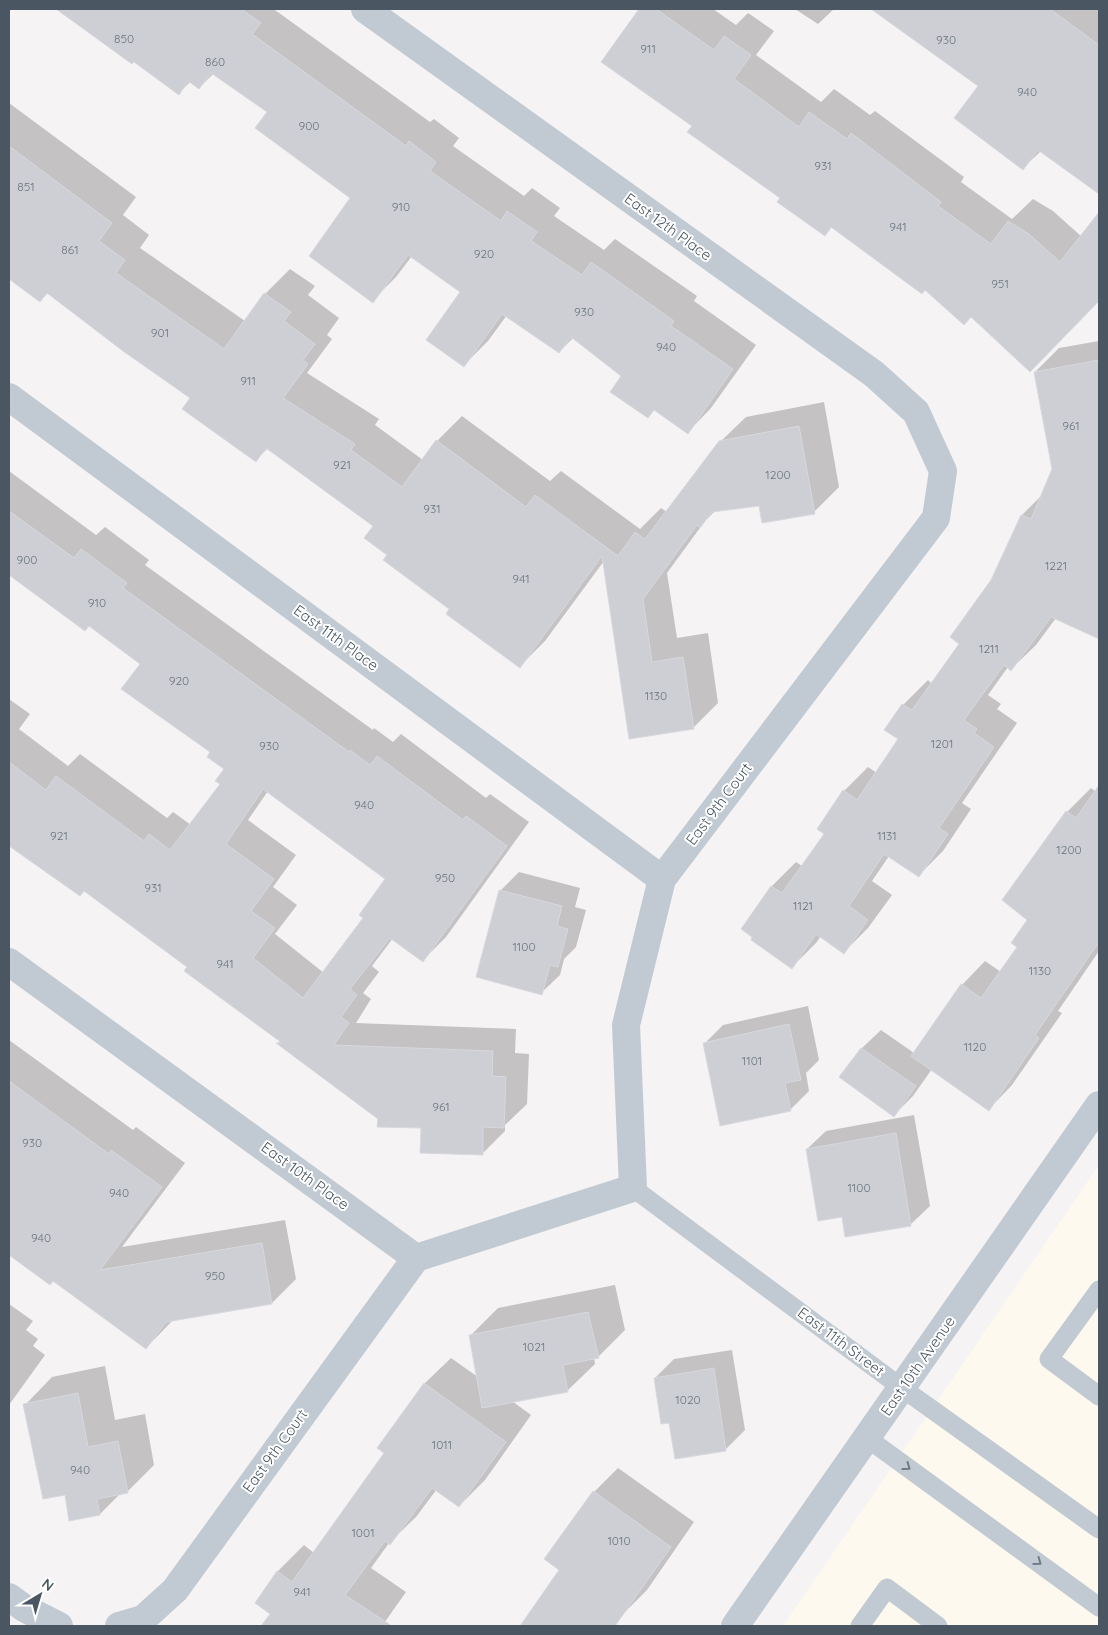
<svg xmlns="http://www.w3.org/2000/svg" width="1108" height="1635" font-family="Quicksand,sans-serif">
<rect width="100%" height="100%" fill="#f5f3f3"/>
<path fill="#fdf9ef" d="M1099,1165V1626H783Z"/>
<g fill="#0003" fill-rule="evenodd">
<path d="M70,9H276L275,10L430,122L434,119L459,138L453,146L524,196L532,188L560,208L554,216L604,250L615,239L697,296L694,301L756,345L711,408L688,432L623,376L574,337L559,352L507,315L488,341L464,365L462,291L412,256L396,277L372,301L352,198L269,112L214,73L199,88L191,81L179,93L66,14Z"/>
<path d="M640,9H713L736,25L748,13L774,31L756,55L821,102L834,89L870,115L875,111L964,177L961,182L1012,219L1033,199L1053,211L1082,237L1099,214V300L1054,347L971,316L926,289L832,227L825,235L693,126L603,61Z"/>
<path d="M795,9H834L818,24Z"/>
<path d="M873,9H1099V192L1041,151L1023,168L979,85Z"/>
<path d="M9,103L136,197L123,215L149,235L140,248L245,321L265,294L290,269L315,286L308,295L339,318L327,335L332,339L307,373L379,419L375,425L423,460L437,441L462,416L550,481L561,471L640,529L661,508L667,512L720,442L746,417L824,402L839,487L814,512L760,504L716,510L705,521L667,573L677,638L708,633L718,703L693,728L630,737L604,561L545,641L520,666L389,555L374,526L268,448L256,460L192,397L48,293L40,300L9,277Z"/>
<path d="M1099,341V629L1093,635L1056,618L1036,645L1011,669L1008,667L988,695L1001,704L997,709L1017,723L962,803L971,809L943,851L918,876L889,856L872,881L892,895L868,928L844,952L821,936L816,943L792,967L743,929L772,886L796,862L802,866L826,833L844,791L868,767L877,773L900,739L886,729L903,705L928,680L932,684L961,643L992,580L1022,515L1042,495L1053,469L1035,372L1059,348Z"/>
<path d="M9,471L96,535L105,527L149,560L145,565L373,730L374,728L393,742L401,734L486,798L490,794L529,822L446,937L423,960L393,938L372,966L379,972L363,993L371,999L356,1023L516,1029L515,1053L529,1054L527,1104L505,1125V1131L482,1154L422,1127L379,1118L278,1043L280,1041L189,967L85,890L80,895L9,843V699L30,714L19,729L68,766L80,754L167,818L173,812L191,825L222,784L226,768L141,664L90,625L85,629L9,574ZM268,791L387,879L365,918L324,973L275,934L297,905L273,887L296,855L248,820Z"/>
<path d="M1099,787V927L1096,931L1099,933V951L1058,1011L1062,1013L1012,1085L989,1109L932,1069L913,1096L894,1115L841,1077L862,1048L881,1030L914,1053L962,985L985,961L1001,972L1018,947L1067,812L1091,788L1096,792Z"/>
<path d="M519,872L580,888L575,907L586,910L576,947L564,959L560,975L541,993L500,891Z"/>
<path d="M808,1006L819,1060L806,1073L809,1091L791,1109L704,1044L723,1025Z"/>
<path d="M9,1040L133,1130L136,1127L185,1163L122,1247L285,1220L296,1279L272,1303L173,1320L146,1348L54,1280L50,1284L9,1253V1248L24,1228L9,1217Z"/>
<path d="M914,1115L930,1206L911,1224L843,1215L807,1149L826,1131Z"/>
<path d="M615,1285L625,1330L598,1357L594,1358L595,1364L567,1391L512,1401L531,1415L485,1480L459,1506L437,1489L416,1517L389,1543L371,1568L406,1592L382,1626H263L272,1614L256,1602L278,1571L304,1545L314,1553L385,1453L424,1384L451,1358L478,1377L470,1336L498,1308Z"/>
<path d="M9,1304L33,1321L26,1330L38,1339L33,1346L45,1355L9,1405Z"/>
<path d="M732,1350L745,1430L726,1449L676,1457L670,1422L655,1378L674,1359Z"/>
<path d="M105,1366L115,1420L145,1414L154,1465L127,1492L121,1493L100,1514L66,1494L25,1405L52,1377Z"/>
<path d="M618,1468L694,1522L647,1590L623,1614L620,1612L610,1626H521L561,1570L594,1492Z"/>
</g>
<g fill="#cdcfd5" stroke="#d7d9de" fill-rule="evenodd">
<path d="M56,9H241L261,23L252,34L406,146L409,141L436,162L430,171L501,221L507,211L537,232L531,241L582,275L591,262L674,321L671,326L733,369L688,434L654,410L648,418L610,392L621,376L571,337L559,353L502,314L464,367L426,340L460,292L408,255L373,303L309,256L350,198L255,128L267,112L211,73L199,89L188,81L179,95L134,62L132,64Z"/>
<path d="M639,9H656L714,50L724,36L751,55L734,79L799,127L809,112L847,139L851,133L941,202L938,206L991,244L1008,221L1029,234L1060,262L1099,212V301L1030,372L971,317L964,325L925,290L922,294L831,227L825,236L777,202L780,198L687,132L692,126L601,62Z"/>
<path d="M871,9H1050L1099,45V194L1038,150L1023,170L954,118L978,86Z"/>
<path d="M9,146L112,223L99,241L125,260L116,273L224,349L264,293L291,312L284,321L315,344L303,360L308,364L283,398L355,444L351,450L402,487L436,440L526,507L535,495L618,556L635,532L645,539L719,441L799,426L815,514L762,523L759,506L712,512L700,528L697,525L643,599L652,662L683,657L694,729L629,739L602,556L520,668L446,614L449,609L383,560L387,555L364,538L373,526L266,448L256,462L182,409L190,398L123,351L47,293L40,302L9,279Z"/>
<path d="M1099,360V639L1051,617L1011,671L1004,665L964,720L977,729L974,733L994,747L939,828L948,834L919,877L884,854L849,906L868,920L844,954L816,934L792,969L751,940L752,937L741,929L771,886L782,893L824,834L817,829L843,790L857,800L898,739L884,730L902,704L912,710L959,644L950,637L991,580L1021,515L1031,519L1052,469L1034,372Z"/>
<path d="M9,511L74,558L81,549L127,583L123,588L349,752L350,750L370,765L377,756L463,820L466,816L507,846L423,962L390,938L350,989L357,995L341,1017L349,1023L334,1045L493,1051L492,1076L506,1077L504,1128L483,1127V1155L420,1153L421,1128L377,1127L378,1119L276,1043H282L184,971L187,967L84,891L80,896L9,846V762L46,790L56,776L144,841L149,834L170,850L220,784L215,781L224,769L207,757L210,752L121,689L140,664L89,626L85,631L9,575ZM263,789L385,879L359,915L363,918L303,998L253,958L275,928L251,911L274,879L226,844Z"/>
<path d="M1099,785V942L1035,1035L1039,1038L989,1111L911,1056L961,984L981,998L1017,947L1011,943L1027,920L1002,900L1066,811L1076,818Z"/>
<path d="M499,890L562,906L557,926L568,929L558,967L550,965L542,995L476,977Z"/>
<path d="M789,1024L801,1080L785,1083L791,1111L720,1126L703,1043Z"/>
<path d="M861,1048L916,1086L894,1117L839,1077Z"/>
<path d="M9,1081L109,1154L111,1150L162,1187L100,1270L262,1243L272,1304L166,1322L146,1349L53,1281L50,1285L9,1255Z"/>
<path d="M896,1133L911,1226L845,1237L842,1217L818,1221L806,1149Z"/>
<path d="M588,1312L599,1358L563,1365L568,1392L482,1408L469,1335Z"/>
<path d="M714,1368L726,1451L675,1459L669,1423L661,1424L654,1378Z"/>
<path d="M424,1383L506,1442L459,1507L432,1488L390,1545L385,1541L345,1595L392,1626H261L270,1614L255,1603L277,1571L292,1582L384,1453L377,1448Z"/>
<path d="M78,1393L88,1447L118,1441L128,1493L97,1499L100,1515L69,1521L65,1495L43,1499L23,1404Z"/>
<path d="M593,1491L671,1547L615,1626H520L559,1570L544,1559Z"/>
</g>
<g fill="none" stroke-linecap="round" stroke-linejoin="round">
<g stroke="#c1cad2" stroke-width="19">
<path d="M633,1188L902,1388L1099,1529"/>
<path d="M1099,1290L1049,1359L1099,1396"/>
<path d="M867,1438L1099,1607"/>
<path d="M860,1626L887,1588L938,1626"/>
</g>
<g stroke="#c1cad2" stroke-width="28">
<path d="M9,397L662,879"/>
<path d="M9,962L416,1258L633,1188L626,1025L662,879L936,518L943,471L916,412L874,374L365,9"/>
<path d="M9,1597L24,1608L59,1626"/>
<path d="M119,1626L143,1619L175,1590L416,1258"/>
</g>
<path stroke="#c1cad2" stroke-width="28" d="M735,1626L1099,1105"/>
</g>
<defs><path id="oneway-chevron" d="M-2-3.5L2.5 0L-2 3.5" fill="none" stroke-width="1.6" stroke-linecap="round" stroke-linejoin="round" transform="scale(1.25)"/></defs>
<g stroke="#6e7983">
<use href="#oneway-chevron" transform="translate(907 1467) rotate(36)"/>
<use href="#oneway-chevron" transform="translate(1038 1562) rotate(36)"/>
</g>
<g text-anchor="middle" stroke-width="4" stroke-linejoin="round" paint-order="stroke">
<g font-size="12" fill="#6b747e">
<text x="124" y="43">850</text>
<text x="946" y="44">930</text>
<text x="648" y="53">911</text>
<text x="215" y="66">860</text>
<text x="1027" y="96">940</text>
<text x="309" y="130">900</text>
<text x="823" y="170">931</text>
<text x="26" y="191">851</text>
<text x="401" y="211">910</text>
<text x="898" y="231">941</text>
<text x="70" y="254">861</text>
<text x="484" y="258">920</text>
<text x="1000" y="288">951</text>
<text x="584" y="316">930</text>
<text x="160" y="337">901</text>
<text x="666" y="351">940</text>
<text x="248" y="385">911</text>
<text x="1071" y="430">961</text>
<text x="342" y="469">921</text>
<text x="778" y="479">1200</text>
<text x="432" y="513">931</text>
<text x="27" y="564">900</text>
<text x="1056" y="570">1221</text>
<text x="521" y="583">941</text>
<text x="97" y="607">910</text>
<text x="989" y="653">1211</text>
<text x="179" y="685">920</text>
<text x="656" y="700">1130</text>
<text x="942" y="748">1201</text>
<text x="269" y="750">930</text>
<text x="364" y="809">940</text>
<text x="59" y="840">921</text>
<text x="887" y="840">1131</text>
<text x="1069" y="854">1200</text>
<text x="445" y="882">950</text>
<text x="153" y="892">931</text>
<text x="803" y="910">1121</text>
<text x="524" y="951">1100</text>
<text x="225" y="968">941</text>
<text x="1040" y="975">1130</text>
<text x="975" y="1051">1120</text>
<text x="752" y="1065">1101</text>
<text x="441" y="1111">961</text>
<text x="32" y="1147">930</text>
<text x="859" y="1192">1100</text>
<text x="119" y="1197">940</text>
<text x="41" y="1242">940</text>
<text x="215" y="1280">950</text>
<text x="534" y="1351">1021</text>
<text x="688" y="1404">1020</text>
<text x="442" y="1449">1011</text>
<text x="80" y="1474">940</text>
<text x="363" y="1537">1001</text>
<text x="619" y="1545">1010</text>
<text x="302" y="1596">941</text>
</g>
<g font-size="15" fill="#4a5661" stroke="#fff">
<text transform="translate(668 227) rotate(36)" y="5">East 12th Place</text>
<text transform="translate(336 638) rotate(36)" y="5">East 11th Place</text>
<text transform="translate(719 804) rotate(-53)" y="5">East 9th Court</text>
<text transform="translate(305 1176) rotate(36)" y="5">East 10th Place</text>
<text transform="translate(841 1342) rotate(37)" y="5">East 11th Street</text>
<text transform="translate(918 1366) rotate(-55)" y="5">East 10th Avenue</text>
<text transform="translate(275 1451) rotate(-54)" y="5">East 9th Court</text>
</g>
</g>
<rect width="1108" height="1635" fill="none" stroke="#4a5661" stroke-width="20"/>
<g transform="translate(40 1595) rotate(38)" stroke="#ffffff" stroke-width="4" paint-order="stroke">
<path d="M0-4L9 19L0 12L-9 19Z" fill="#4a5661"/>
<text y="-8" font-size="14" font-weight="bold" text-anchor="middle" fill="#4a5661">N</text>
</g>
</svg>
